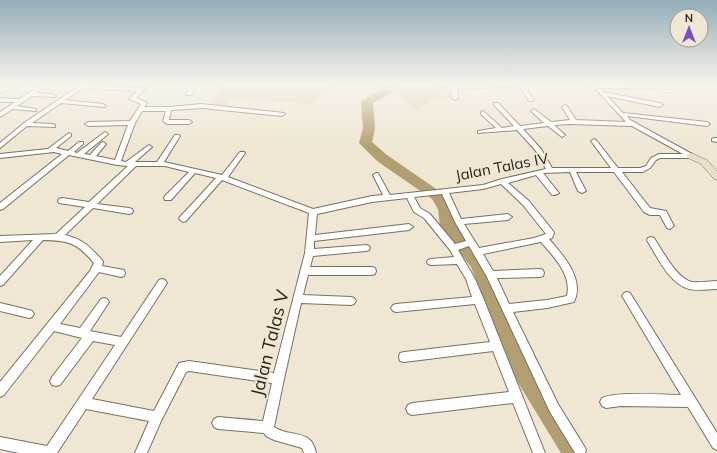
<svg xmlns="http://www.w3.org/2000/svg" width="717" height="453" font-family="Mulish,sans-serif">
<rect width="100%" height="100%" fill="#efe6d3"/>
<g fill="#e2d4b2">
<path d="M224,85H336L312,104L232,98L225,106L210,105Z"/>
<path d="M394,85H428L451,90L459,101L435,99L416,110L402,97L386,93Z"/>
</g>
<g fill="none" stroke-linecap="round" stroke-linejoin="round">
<path fill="#b19f72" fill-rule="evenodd" d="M380,85H393L394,87L392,93L373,103L375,128L372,142L387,155L442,193L454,209L456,225L484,259L533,365L579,436L586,453H561L517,381L471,267L440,227L438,209L432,199L377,161L359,143L363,128L361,102L363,100L383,89Z"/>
<defs>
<g id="street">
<path d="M13,85H25L9,88L0,93V89L6,86Z"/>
<path d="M41,85H47L36,93L53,94L56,96L55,97L32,96L17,106L36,109V111L13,109L0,117V112L15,102H0V98L19,99Z"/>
<path d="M80,85L140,88L144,85H149L136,98L146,102L147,103L144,107H169L202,104L284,113L285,114L282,116L202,108L171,110L169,120H189L192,122L189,124H167L163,121L166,111H142L135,123L121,161L126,162L149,145L152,147L151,148L135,162H157L175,135H179L180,136L164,162L222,175L240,152H244L245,153L228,177L313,209L372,196L383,195L373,175L376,173H378L390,195L483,185L502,179L546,169L536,151L517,130L478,133V131L496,128L481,114V112L483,111L502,128L514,126L494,105V103H498L520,126L544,123L532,112L531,111L534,109L551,122L570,120L562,107L565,105L567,106L576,120L626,122L592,85L669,86L672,88L671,89L599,88L603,92L660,103L663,105L660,107L607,96L623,113L707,122L710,124L707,126L627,116L630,120L692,154L694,156L691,158H660L656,160L650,168L643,172H622L650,208L666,211L674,226L670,229L667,228L660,215H650L644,212L614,172H576L586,191L582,193L578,191L570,172L543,173L559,193L555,195H552L536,175L508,183L529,201L553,231L554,233L552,238L549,239C563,255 585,279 574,302L547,308L513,312L558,404L584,446L586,450L585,453H575L550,412L487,277L469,246L458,250L475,279L484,300L545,453H533L513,403L412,415L408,413L406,409L408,405L412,403L509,392L493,351L404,362L400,361L399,357L400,353L404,352L490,342L475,304L396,312L393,311L391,308L393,305L396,304L472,297L466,279L457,264L431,265L428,264L427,262L428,260L431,259L454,257L450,250L424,218L414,212L407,198L372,202L317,214L315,235L409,224L413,227L409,230L314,241V249L366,245L369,246L370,248L369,250L366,251L313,256L310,267H372L375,268L376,271L375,274L372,275H308L303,295L351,297L354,298L356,301L354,304L351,305L301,303L284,379L274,427C290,438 312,428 316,453H304L302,448L274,440L266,436L264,433L218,429L214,427L212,423L214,419L218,417L263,421L272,383L189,371L186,372L161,421L147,453H135L149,421L86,409L57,453H19L0,449V437L47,446L115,345L93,341L60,385L56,386L52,385L50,381L52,377L82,338L54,331L4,395L0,397V382L90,271L94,263C76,242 70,241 43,240L3,285L0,286V276L33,240L0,242V236L56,234L85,207L59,203L58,201L59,199L62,198L89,202L128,166L117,165L69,155L3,209L0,210V203L62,154L54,152L0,158V154L48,149L69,133L71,134V136L56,148L68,151L79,142H83V144L74,152L77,153L105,132L108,134L107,135L84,154L90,155L101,143L103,142L106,144L96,156L115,160L128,125L88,126L85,124L88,122L130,121L141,104L129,99L137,91L83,88L65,100L103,104L106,106L105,107L61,103L32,123L53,124L55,125V127L27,126L0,148V143L24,123ZM569,124L632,126L683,154H659L651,158L646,166L640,168H618L596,140L594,139L591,141L611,168H552L541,149L523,129L548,126L562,137L565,135L554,125ZM136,166H165L189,172L165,196L164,198L165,200H171L195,173L216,178L180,217L179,219L183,222L186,221L222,180L309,213L305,253L274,373L189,361L179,363L154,411L92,399L167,283L165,280L162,279L159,280L121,337L90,331L109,302L107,299L104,298L101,299L80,328L60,324L99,272L121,277L124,276L125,273L124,270L102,266L103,262L102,260C89,246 84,240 65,235L93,208L129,214L132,213L133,211L132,209L129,208L97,204ZM501,184L523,205L546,234L534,238L479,248L464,224L508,220L512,217L508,214L461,219L449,193L483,189ZM442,194L455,222L466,241L455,244L430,214L420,208L414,197ZM541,242C554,257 572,275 567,296L547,300L509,304L497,278L540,277L543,276L544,273L543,270L540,269L493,271L483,254Z"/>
<path d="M192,85H197L191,95H187L186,94Z"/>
<path d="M454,85L456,86L514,85L511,87L457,89L458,98L455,100L452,98V89L446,90L443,88Z"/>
<path d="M519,85H523L534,100L533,101H529Z"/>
<path d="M714,138H717V142L712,141V139Z"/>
<path d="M651,237L654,238C662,250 677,279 692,282C700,283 709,281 717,281V289C708,289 698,291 689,289C669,283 658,258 648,242L647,240L648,238Z"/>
<path d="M627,292L630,293L717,433V450L713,448L688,407L621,406L606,408L602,406L600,402L602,398C619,391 661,395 681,395L624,299L622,296L624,293Z"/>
<path d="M0,303L29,310L32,311L34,314L32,317L29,318L0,311Z"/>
</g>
<path id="secondary" d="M691,153L707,160L717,171V180L714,179L701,164L688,158L686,156L688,154Z"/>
</defs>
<use href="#street" stroke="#797160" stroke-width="2"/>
<use href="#secondary" stroke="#797160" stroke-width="1"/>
<use href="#street" fill="#fff" fill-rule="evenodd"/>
<use href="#secondary" fill="#e8dfc6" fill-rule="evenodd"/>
</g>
<linearGradient id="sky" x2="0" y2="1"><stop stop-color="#92acb9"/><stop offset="0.57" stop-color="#f8f4eb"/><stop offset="1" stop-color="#f8f4eb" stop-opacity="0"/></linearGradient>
<rect width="717" height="148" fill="url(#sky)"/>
<g text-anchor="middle" stroke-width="4" stroke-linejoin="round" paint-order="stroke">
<g font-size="15" fill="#27241d" stroke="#efe6d3">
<text transform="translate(502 167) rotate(-11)" y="5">Jalan Talas IV</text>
</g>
<g font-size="18" fill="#27241d" stroke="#efe6d3">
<text transform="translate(270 343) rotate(-76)" y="6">Jalan Talas V</text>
</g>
</g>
<g transform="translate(689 28)"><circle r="19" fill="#efe6d3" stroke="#9f988a"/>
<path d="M0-3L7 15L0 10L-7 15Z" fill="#7c4ec6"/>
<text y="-6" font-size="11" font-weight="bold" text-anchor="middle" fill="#27241d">N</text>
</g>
</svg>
